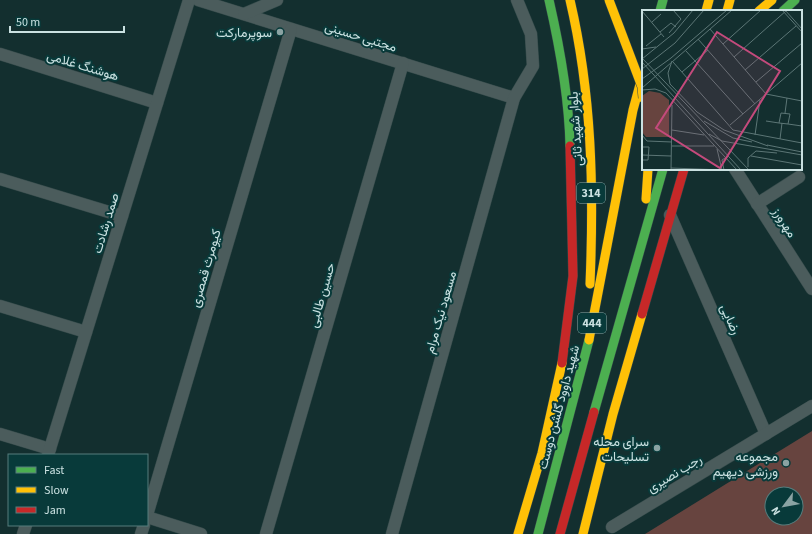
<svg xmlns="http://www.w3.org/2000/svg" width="812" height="534" font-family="'Source Sans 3',Vazirmatn,sans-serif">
<rect width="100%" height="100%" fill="#132f2f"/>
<path fill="#67443f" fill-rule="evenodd" d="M812,431V534H645ZM772,494H796V518H772Z"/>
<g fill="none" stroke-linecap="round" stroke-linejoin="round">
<defs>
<g id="street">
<path d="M198,0L514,98"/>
<path d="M244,14L277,0"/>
<path d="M0,54L157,103"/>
<path d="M735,169L812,289"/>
<path d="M0,179L122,216"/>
<path d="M757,204L799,177"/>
<path d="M670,215L766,434"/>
<path d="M0,306L86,332"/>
<path d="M0,434L50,449"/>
<path d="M48,455L189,0"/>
<path d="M147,515L291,29"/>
<path d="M147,517L201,534"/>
<path d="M612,527L812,406"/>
<path d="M23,534L26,525"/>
<path d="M141,534L144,525"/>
<path d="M266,534L403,63"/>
<path d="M392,534L514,98L533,66L531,34L517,0"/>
</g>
<g id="fast">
<path d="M549,0C560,48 569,97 570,146"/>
<path d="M660,11L663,0"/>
<path d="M783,11L795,0"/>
<path d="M594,412L663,169"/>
<path d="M538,534L589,340"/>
</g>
<g id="slow">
<path d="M570,0C592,94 594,188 590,284"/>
<path d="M706,11L709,0"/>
<path d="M727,11L730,0"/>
<path d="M759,11L772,0"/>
<path d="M646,199L648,169"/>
<path d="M589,340L633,110L642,77"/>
<path d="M518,534L542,453L562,363"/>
<path d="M583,534L613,414L642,314"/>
</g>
<g id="jam">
<path d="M642,314L684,169"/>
<path d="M562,363L573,276L570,146"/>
<path d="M560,534L594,412"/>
</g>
</defs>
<use href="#street" stroke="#334949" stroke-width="13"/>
<use href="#fast" stroke="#334949" stroke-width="10"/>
<use href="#slow" stroke="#334949" stroke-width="10"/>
<use href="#jam" stroke="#334949" stroke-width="10"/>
<use href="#street" stroke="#4b5c5c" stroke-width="12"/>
<use href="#fast" stroke="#4caf50" stroke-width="9"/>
<use href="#slow" stroke="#ffc107" stroke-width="9"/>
<use href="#jam" stroke="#c62828" stroke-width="9"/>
<defs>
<path id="slow-bridge" d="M609,0L642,87L643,98"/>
</defs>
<use href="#slow-bridge" stroke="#334949" stroke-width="10" stroke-linecap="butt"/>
<use href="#slow-bridge" stroke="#ffc107" stroke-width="9"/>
</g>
<g fill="#8aa3a3" stroke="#083a3a" stroke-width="1.5">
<circle cx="280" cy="32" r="4"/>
<circle cx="657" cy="448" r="4"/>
<circle cx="786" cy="463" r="4"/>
</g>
<g text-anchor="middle" stroke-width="4" stroke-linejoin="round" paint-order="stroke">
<g fill="#083a3a" stroke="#90afaf" stroke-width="1">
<rect x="577" y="183" width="28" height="20" rx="3"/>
<rect x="578" y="313" width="28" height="20" rx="3"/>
</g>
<g font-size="12" font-weight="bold" fill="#cae1e1">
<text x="591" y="197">314</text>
<text x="592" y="327">444</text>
</g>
<g font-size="13" fill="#cae1e1" stroke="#083a3a" text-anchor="end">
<text x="272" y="37">سوپرمارکت</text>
<text x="649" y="446">سرای محله<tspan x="649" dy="15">تسلیحات</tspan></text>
<text x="778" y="461">مجموعه<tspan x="778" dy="15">ورزشی دیهیم</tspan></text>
</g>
<g font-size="13" fill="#cae1e1" stroke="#083a3a">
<text transform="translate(361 36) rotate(17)" y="5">مجتبی حسینی</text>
<text transform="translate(83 65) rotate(17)" y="5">هوشنگ غلامی</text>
<text transform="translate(575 129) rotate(-94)" y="5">بلوار شهید ثانی</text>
<text transform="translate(785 222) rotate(57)" y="5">مهرورز</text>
<text transform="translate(105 223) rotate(-73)" y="5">صمد رشادت</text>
<text transform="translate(205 268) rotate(-74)" y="5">کیومرث قمصری</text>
<text transform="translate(321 295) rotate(-74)" y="5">حسین طالبی</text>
<text transform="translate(440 312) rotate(-74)" y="5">مسعود نیک مرام</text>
<text transform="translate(731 319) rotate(66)" y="5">رضایی</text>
<text transform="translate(558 407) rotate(-75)" y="5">شهید داوود گلشن دوست</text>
<text transform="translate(674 473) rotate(-31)" y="5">رجب نصیری</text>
</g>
</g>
<g transform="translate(642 10)">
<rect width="160" height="160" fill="#132f2f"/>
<path d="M7,81L18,83L27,90V127H4L0,122V86Z" fill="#67443f"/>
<path fill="none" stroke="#5c7676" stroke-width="1" d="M140,0L160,22M143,0L160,19M0,1L22,27M10,12L19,4M68,19L124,84L160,91M18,22L29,13L34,17M27,23L39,9L31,0M56,29L113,94M81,34L119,0M4,36L19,24M0,39L14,37M44,41L101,104M92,47L145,0M0,48L107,160M0,49L32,23L51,0M30,51L26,63L28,74L55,102L82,120L126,136M0,52L99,160M31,52L91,120L160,133M0,59L33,33L62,0M103,60L154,16M40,62L66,40M0,69L29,48L85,0M114,72L160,33M0,78L90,0M0,80L13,79L24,83L95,160M139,103L148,104L146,114L137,113ZM143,103L145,88M62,111L91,128L110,132M124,111L137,113M146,114L160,116M88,115L160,53M30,120L62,125M67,124L80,131L160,145M0,125L5,131L30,132M113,125L118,90M138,129L140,113M125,135L160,142M30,136H72M0,137H7L6,150H0M75,139L80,160M0,145L29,146M109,146L160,155M106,157V148L114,141L135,143M29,158L82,160M29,160L30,95M82,160L80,150L83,148"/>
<path fill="#c44a7c" fill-opacity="0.15" stroke="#c44a7c" stroke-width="2" d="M75,22L138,61L78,158L14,118Z"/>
<rect width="160" height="160" fill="none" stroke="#cae1e1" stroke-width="2"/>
</g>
<rect x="8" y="454" width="140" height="72" fill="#083a3a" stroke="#567d7d"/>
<rect x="16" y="467" width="20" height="6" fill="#4caf50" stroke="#567d7d"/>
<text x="44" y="474" font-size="12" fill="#cae1e1">Fast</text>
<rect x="16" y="487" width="20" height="6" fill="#ffc107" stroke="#567d7d"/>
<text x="44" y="494" font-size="12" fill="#cae1e1">Slow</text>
<rect x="16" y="507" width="20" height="6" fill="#c62828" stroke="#567d7d"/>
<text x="44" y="514" font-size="12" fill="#cae1e1">Jam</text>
<g transform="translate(784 506) rotate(238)"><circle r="19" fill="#083a3a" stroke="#567d7d"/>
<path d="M0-3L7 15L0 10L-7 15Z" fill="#8aa3a3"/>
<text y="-6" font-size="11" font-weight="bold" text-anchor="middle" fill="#cae1e1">N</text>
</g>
<path d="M10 26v6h114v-6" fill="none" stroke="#cae1e1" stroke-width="2"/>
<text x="16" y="26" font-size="12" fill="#cae1e1" stroke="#083a3a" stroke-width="3" paint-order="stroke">50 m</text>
</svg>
